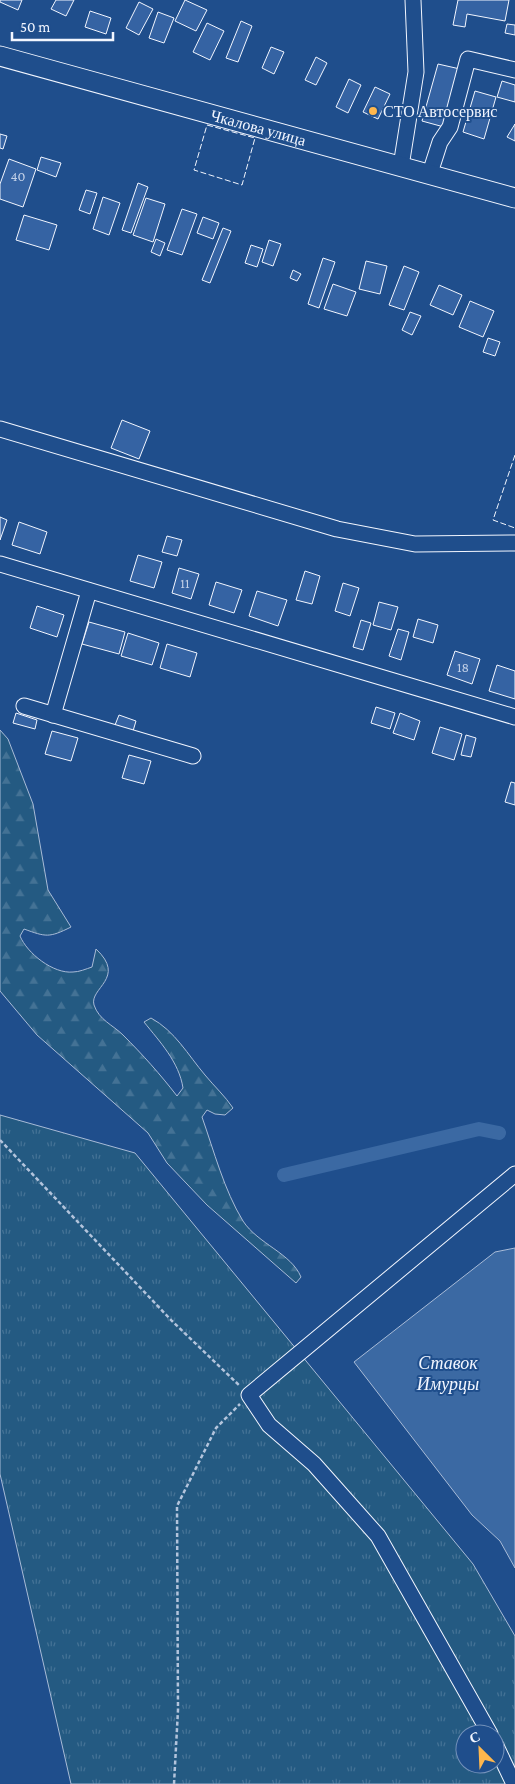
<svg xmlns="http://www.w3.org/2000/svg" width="515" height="1784" font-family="'Crimson Pro',serif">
<defs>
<pattern id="grass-tufts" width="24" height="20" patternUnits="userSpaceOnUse" patternTransform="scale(1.25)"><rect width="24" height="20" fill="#245a82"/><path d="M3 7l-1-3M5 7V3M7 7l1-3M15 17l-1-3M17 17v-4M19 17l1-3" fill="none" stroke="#447295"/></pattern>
<pattern id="forest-firs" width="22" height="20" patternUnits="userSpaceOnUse" patternTransform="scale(1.25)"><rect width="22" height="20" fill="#245a82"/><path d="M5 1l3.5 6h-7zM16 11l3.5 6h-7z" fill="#447295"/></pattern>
</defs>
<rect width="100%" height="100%" fill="#1f4e8c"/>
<path fill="url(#grass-tufts)" stroke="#a8bbd7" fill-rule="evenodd" d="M0,1115L135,1153L473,1564L515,1636V1784H71L0,1474ZM465,1734H495V1764H465Z"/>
<path fill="url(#forest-firs)" stroke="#a8bbd7" d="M0,730L8,739L33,804L48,890L71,927C49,938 46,937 24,929L20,936C27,953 53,974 73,972C79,972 86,969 92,967L96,949C127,978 89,988 94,1005C99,1020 113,1025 123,1035C143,1055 160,1074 177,1096L183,1088C179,1062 160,1042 144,1022L151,1018C175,1031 188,1055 205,1075C214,1086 225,1096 233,1108L225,1115L215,1114L207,1110L202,1117C214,1151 224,1190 243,1221C258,1244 291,1253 301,1277L296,1283L207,1205L167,1163L148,1133L37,1035L0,991Z"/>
<path fill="#3b69a3" stroke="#a8bbd7" d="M515,1248V1568L500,1541L472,1515L354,1362L495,1252Z"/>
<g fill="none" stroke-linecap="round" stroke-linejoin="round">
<path stroke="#3b69a3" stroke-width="14" d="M284,1175L479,1129L499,1133"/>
</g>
<g fill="#3563a3" stroke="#f2f6ff">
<path d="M0,0H22L18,10L0,2Z"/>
<path d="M56,0H74L66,16L51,9Z"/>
<path d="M185,0L207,10L196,31L175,21Z"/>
<path d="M458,0H509L505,21L467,14L465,27L453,25Z"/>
<path d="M139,2L153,9L139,35L126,28Z"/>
<path d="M90,11L111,18L106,34L85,27Z"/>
<path d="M158,12L174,18L164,43L149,38Z"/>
<path d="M241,21L252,26L238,62L226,58Z"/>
<path d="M207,23L224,31L210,60L193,52Z"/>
<path d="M507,24L515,25V35L505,33Z"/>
<path d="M271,47L284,52L274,74L262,68Z"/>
<path d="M316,57L327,63L316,85L305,80Z"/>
<path d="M438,64L460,69L444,127L422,121Z"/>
<path d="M349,79L361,85L348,113L336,107Z"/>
<path d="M502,81L515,85V102L497,97Z"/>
<path d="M375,87L390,94L378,119L363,112Z"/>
<path d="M475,91L496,97L484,139L463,132Z"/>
<path d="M515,124V141L507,137Z"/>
<path d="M0,134L7,136L3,149L0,148Z"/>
<path d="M41,157L61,163L56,177L37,170Z"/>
<path d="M9,159L36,169L23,207L0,199V184Z"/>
<path d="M138,183L148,187L131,233L122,230Z"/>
<path d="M86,190L97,193L90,214L79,210Z"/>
<path d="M103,197L120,203L109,235L93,229Z"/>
<path d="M146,198L165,204L153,242L133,235Z"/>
<path d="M182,209L197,214L182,255L167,250Z"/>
<path d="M24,215L57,225L49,250L16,240Z"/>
<path d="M203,217L219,223L213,239L197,233Z"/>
<path d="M223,228L231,231L210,283L202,280Z"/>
<path d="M156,239L165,243L160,256L151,252Z"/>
<path d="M269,240L281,244L273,266L262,262Z"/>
<path d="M251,245L263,249L257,267L245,263Z"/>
<path d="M323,258L335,262L319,308L308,304Z"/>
<path d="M366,261L387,266L380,294L359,289Z"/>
<path d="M404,266L419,272L404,310L389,305Z"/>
<path d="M293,270L301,274L297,281L290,278Z"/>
<path d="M333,284L356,292L347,316L324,309Z"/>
<path d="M439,285L462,295L453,315L430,305Z"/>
<path d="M470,301L494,311L483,337L459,327Z"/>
<path d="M410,312L421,316L412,335L402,330Z"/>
<path d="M488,338L500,342L495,356L483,352Z"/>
<path d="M122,420L150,431L139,459L111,448Z"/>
<path d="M0,517L7,520L0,540Z"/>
<path d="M19,522L47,532L40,554L12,545Z"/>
<path d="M167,536L182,540L177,556L162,552Z"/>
<path d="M138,555L162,562L154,588L130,581Z"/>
<path d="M179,568L199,574L191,599L172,593Z"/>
<path d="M305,571L320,576L312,604L296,600Z"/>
<path d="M216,582L242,590L234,613L209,605Z"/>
<path d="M343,583L359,588L350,616L335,611Z"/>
<path d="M257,591L287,600L278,626L249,616Z"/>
<path d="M379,602L398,607L391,630L373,625Z"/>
<path d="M37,606L64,615L57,637L30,628Z"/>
<path d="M418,619L438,625L433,643L413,637Z"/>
<path d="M361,620L371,623L363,650L353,647Z"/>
<path d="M89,622L125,632L119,654L82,644Z"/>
<path d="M398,629L409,632L401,660L389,656Z"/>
<path d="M128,633L159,643L152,665L121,656Z"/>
<path d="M167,644L197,653L190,677L160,668Z"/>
<path d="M455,651L480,659L472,684L447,675Z"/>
<path d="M497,665L515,671V699L489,691Z"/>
<path d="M376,707L395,713L390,729L371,723Z"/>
<path d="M16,713L37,720L35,729L13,723Z"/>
<path d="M400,713L420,721L414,740L393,733Z"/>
<path d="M119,715L136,721L133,731L115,725Z"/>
<path d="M440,727L462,734L454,760L432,753Z"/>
<path d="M52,731L78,738L71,761L45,754Z"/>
<path d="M466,735L476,738L471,757L461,755Z"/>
<path d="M129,755L151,761L144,784L122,778Z"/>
<path d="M511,782L515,783V805L505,802Z"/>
</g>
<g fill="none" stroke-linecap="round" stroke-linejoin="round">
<defs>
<g id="minor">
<path d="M401,166L416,72L413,0"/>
<path d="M430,173L440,142L450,127L468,59L515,70"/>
<path d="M0,429L337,529L415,544L515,543"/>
<path d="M0,564L515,717"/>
<path d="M24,706L193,756"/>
<path d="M53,715L89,591"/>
<path d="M490,1734L378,1536L314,1464L269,1425L249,1395L515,1174"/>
<path d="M495,1744L514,1784"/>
</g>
<g id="major">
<path id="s1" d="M0,56L515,198"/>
</g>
</defs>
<use href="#minor" stroke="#f2f6ff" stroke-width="17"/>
<use href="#major" stroke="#f2f6ff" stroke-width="21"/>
<g stroke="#b3c4dc" stroke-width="2.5" stroke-dasharray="4 2.5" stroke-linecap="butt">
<path d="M0,1140L172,1321L240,1386"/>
<path d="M174,1784L178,1710L177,1506L216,1428L240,1404"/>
</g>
<use href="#minor" stroke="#1f4e8c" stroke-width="15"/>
<use href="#major" stroke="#1f4e8c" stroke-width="19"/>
<g stroke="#f2f6ff" stroke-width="1" stroke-dasharray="6 2.5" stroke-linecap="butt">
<path d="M207,125L255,138L242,185L194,170Z"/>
<path d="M515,455L493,520L515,528"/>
</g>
</g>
<circle fill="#ffb74d" stroke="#1f4e8c" stroke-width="2" cx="373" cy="111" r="5"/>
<g text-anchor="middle" stroke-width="4" stroke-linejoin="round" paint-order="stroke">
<g font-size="14" fill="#c3d1e8">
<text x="18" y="181">40</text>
<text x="185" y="588">11</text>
<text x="463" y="672">18</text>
</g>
<g font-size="16" fill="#f2f6ff" stroke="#1f4e8c" text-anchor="start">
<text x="383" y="117">СТО Автосервис</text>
</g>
<g font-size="16" fill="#f2f6ff" stroke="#1f4e8c">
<text dy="6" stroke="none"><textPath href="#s1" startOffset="268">Чкалова улица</textPath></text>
</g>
<g font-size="18" font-style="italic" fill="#f2f6ff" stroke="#1f4e8c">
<text x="448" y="1369">Ставок<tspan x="448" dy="21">Имурцы</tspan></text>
</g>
</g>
<g transform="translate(480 1749) rotate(336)"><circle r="24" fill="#1f4e8c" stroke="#7391ba"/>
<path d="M0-4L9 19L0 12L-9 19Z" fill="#ffb74d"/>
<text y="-8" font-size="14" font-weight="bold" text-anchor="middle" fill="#f2f6ff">С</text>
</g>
<path d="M12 32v8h101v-8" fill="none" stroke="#f2f6ff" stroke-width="2.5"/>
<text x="20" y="32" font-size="15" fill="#f2f6ff" stroke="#1f4e8c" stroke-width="4" paint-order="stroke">50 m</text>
</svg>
